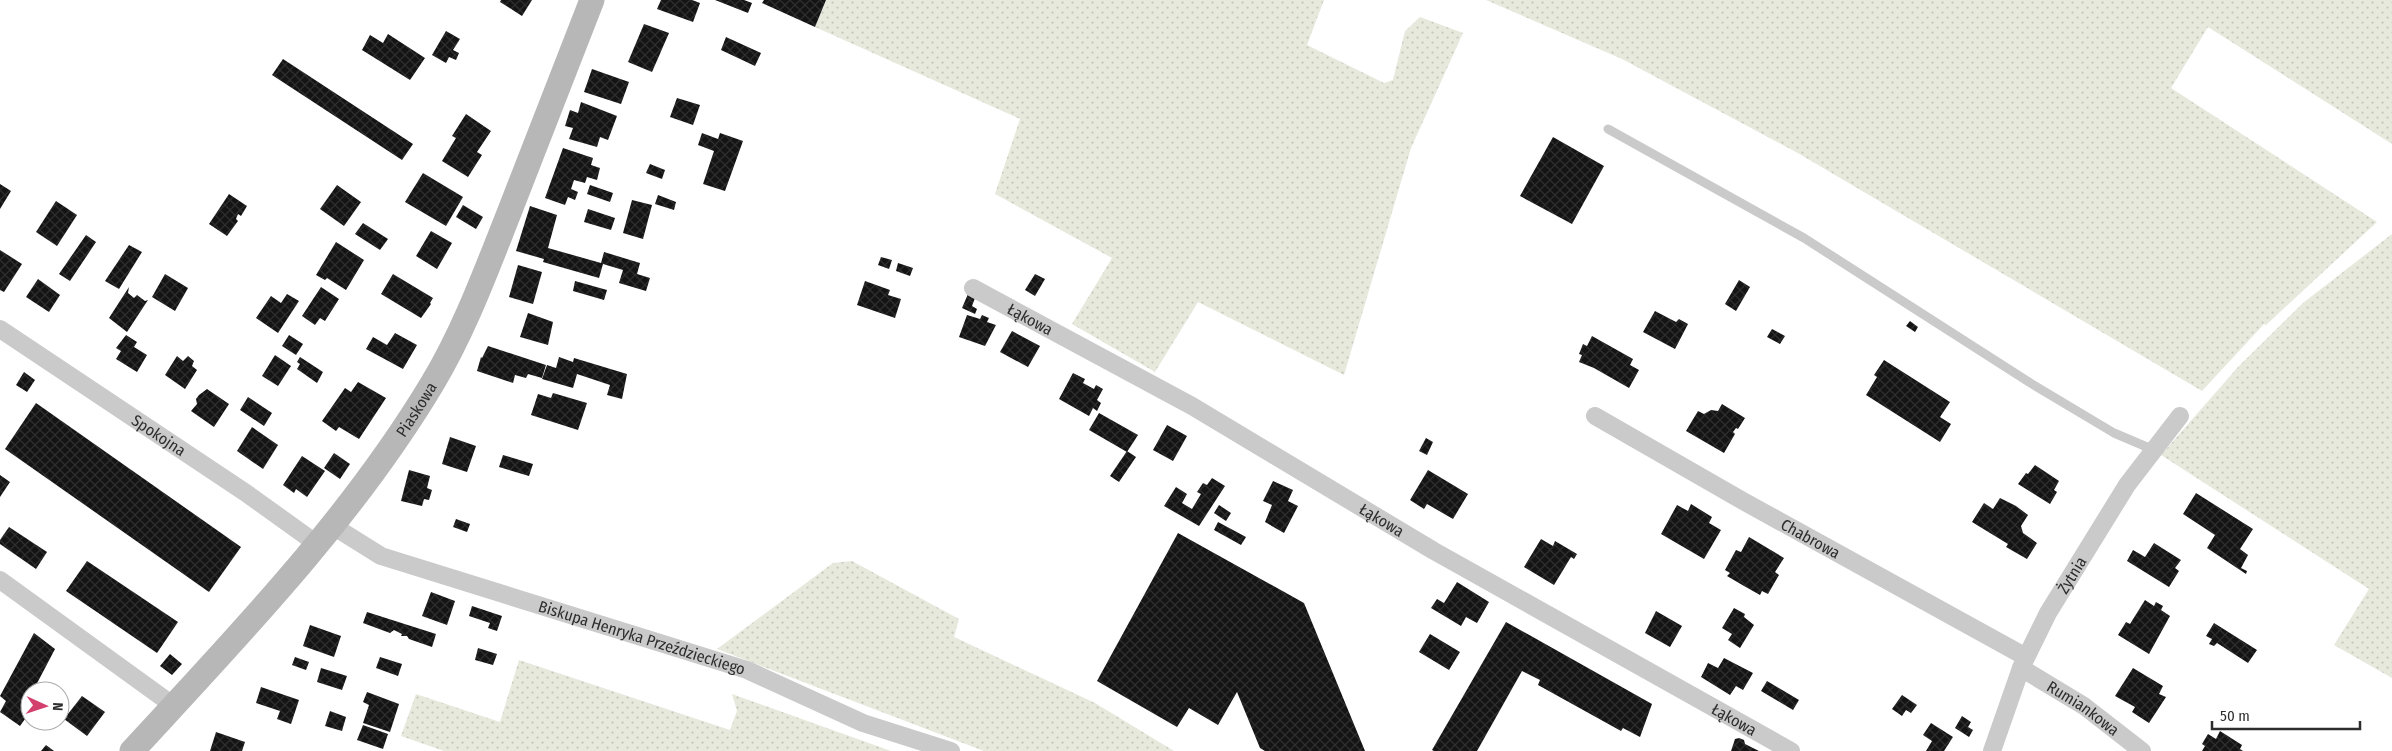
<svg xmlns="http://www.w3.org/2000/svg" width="2392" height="751" font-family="'Fira Sans Condensed',sans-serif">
<defs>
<pattern id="green-dots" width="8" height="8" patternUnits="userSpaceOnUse" patternTransform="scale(1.25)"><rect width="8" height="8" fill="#e6e9dc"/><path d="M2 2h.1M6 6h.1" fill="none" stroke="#c6c8bd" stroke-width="1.8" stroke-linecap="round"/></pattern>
<pattern id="building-cross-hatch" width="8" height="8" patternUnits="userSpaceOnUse" patternTransform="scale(1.25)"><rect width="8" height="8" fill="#141414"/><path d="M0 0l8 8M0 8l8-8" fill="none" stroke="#2e2e2e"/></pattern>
</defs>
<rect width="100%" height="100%" fill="#fff"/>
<g fill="url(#green-dots)">
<path d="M826,0H1324L1307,45L1384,83L1393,80L1405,31L1420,17L1463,33L1411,148L1344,375L1198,302L1155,372L1072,324L1112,258L995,194L1020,119L815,27Z"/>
<path d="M1486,0H2392V144L2208,27L2171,88L2377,222L2266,325L2264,324L2202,391L1796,152L1622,59Z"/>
<path d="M2392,234V678L2334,645L2369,589L2161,455L2238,367L2303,303Z"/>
<path d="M852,561L959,619L954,637L1095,703L1174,751H984L717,649L833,563Z"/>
<path d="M519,660L730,730L737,711L732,694L891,751H444L401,736L416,694L500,722Z"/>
</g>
<g fill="url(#building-cross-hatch)">
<path d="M501,0H532L522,16L500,2Z"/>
<path d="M661,0H692L700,3L693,22L657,9Z"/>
<path d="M715,0H744L752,3L748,13Z"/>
<path d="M764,0H826L815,27L762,3Z"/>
<path d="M644,24L669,33L652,72L628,62Z"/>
<path d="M446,31L460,39L453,50L459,53L456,60L449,57L446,63L432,55Z"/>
<path d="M388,34L425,58L410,80L362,50L370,35L383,43Z"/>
<path d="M726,37L761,53L755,66L721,50Z"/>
<path d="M283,59L413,144L402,160L272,75Z"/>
<path d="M592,69L629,82L621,104L584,92Z"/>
<path d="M677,98L700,105L693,125L670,117Z"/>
<path d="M581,102L617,116L608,140L600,137L597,147L569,139L573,128L565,126L570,110L578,113Z"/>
<path d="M466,114L491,131L477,152L482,155L468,177L442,161L456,138L452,136Z"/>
<path d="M702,133L718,139L720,133L743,141L725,191L703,184L714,151L698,145Z"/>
<path d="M1553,137L1604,166L1572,224L1520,196Z"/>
<path d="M563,148L593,158L591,165L600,168L597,180L587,177L585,183L574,180L571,189L578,192L575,200L568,197L565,205L545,198Z"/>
<path d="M650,164L665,170L662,179L646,173Z"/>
<path d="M423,173L463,197L446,226L405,202Z"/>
<path d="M0,184L11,191L0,209Z"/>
<path d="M337,185L361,202L344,226L320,209Z"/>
<path d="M590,185L613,193L610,202L587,194Z"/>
<path d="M229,194L247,206L241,216L238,214L236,219L238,221L227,236L209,224Z"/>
<path d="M658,195L676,202L674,210L655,204Z"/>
<path d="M632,200L652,205L643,239L623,233Z"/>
<path d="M56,201L77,215L57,246L36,232Z"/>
<path d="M463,205L483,217L476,229L456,217Z"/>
<path d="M530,206L557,215L548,248L601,263L604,252L640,263L637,274L650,278L646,291L619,283L623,270L603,264L599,278L543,262L544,259L516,251Z"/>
<path d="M588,209L615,218L611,230L584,222Z"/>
<path d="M363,223L388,239L380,250L355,234Z"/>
<path d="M431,231L452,243L437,269L416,256Z"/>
<path d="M86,235L96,242L70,281L59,274Z"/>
<path d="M336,242L364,260L346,290L327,278L325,280L316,275Z"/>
<path d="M129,245L142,252L119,289L105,281Z"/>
<path d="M0,250L22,264L4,292L0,290Z"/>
<path d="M881,257L892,260L889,269L878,265Z"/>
<path d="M898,263L913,268L910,276L896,271Z"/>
<path d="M518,265L542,272L533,304L509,297Z"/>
<path d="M165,274L188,288L175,311L152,297Z"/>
<path d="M393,274L433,298L430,303L431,304L421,318L381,294Z"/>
<path d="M1035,274L1045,279L1035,296L1025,290Z"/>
<path d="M38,279L60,295L49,312L26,297Z"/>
<path d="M1739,280L1750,287L1736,311L1725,304Z"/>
<path d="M575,281L607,290L604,300L573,291Z"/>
<path d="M865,281L890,290L888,295L901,299L895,318L857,305Z"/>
<path d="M129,287L128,293L134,298L137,295L145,301L148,300L127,332L109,318Z"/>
<path d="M321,287L339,299L325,321L320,318L315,325L302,316Z"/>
<path d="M287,294L299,301L278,333L256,318L271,296L281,303Z"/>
<path d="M968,294L975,298L972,306L977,309L975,314L962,308Z"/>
<path d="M1655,311L1676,322L1679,319L1688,324L1675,349L1643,332Z"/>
<path d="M528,313L553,322L548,345L520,337Z"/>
<path d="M967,315L980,319L982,315L989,318L987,322L996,325L985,346L959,337Z"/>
<path d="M1910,321L1918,327L1915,332L1906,326Z"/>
<path d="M1772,329L1785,336L1780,344L1767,337Z"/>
<path d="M1012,331L1040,346L1028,367L1000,352Z"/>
<path d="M395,333L417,345L403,369L366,349L373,337L387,345Z"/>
<path d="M126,335L137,342L134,347L147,355L137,372L116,359L121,351L116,348Z"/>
<path d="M289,335L303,344L296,355L282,346Z"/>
<path d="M1592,336L1633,359L1630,365L1639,370L1629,388L1594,368L1579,362L1582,355L1579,354L1583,344L1587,346Z"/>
<path d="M488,346L546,365L542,378L528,374L526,378L515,375L513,383L477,371L481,357L482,358Z"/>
<path d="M275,355L291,366L278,386L262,376Z"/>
<path d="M177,356L183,361L188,356L194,361L192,366L197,370L185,389L165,375Z"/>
<path d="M300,357L323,372L317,383L297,369L300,364L297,362Z"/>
<path d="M559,357L573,362L574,358L627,374L622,399L607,395L610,385L577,374L573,388L542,379L547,365L556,368Z"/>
<path d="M1884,360L1950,402L1940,417L1951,424L1940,442L1866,395L1877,377L1874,375Z"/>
<path d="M24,372L35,380L27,392L16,385Z"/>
<path d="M1073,373L1085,379L1083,383L1094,389L1096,385L1103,389L1097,400L1101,403L1097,411L1093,408L1089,416L1059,399Z"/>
<path d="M358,382L386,398L359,439L339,427L336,431L322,421L345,388L351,392Z"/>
<path d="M207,389L229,404L214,427L191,411L197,404L196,399L199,395Z"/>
<path d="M553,393L587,403L578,430L531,415L538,394L551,398Z"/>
<path d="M248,397L272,413L264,426L240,410Z"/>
<path d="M36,403L241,547L209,592L5,449Z"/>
<path d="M1722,404L1745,418L1738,429L1736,428L1733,432L1735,434L1724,453L1686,431L1698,411L1704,414L1711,410L1718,411Z"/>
<path d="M1099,413L1138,435L1127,452L1089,430Z"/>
<path d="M1167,425L1187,436L1173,461L1153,450Z"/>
<path d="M252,427L278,445L263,469L237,451Z"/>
<path d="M450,437L476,446L467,472L442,464Z"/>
<path d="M1426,438L1433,442L1427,455L1419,451Z"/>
<path d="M1127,451L1136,457L1119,482L1110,476Z"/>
<path d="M334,453L350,464L340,479L324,468Z"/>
<path d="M503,455L533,464L529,476L499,467Z"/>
<path d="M302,456L325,471L307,497L296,489L294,493L283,485Z"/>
<path d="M2035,465L2059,481L2054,490L2057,492L2050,504L2018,484L2026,473L2028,474Z"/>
<path d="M409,470L430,476L427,488L432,490L429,500L424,499L422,506L401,501Z"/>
<path d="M1428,470L1468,494L1453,519L1427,504L1424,509L1410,500Z"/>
<path d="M0,475L10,482L0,497Z"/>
<path d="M1212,478L1225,486L1199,526L1164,506L1176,487L1187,494L1182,503L1192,509L1201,494L1197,492L1203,483L1207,485Z"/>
<path d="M1273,481L1293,490L1288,501L1298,506L1284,533L1265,522L1272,505L1263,501Z"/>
<path d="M2196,493L2253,529L2240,549L2248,555L2241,568L2247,571L2246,574L2207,548L2215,535L2183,514Z"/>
<path d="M2000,498L2016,506L2028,515L2021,526L2023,533L2037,543L2027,559L2006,547L2008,544L1972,522L1984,503L1993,509Z"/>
<path d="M1691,504L1712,517L1709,523L1721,530L1704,559L1661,534L1677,505L1688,511Z"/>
<path d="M1219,505L1231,513L1226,521L1214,513Z"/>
<path d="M456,519L470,524L467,532L453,527Z"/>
<path d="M1218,522L1246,537L1241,545L1214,530Z"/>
<path d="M9,527L47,552L36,569L0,544V540Z"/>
<path d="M1178,533L1304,603L1365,751H1265L1260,748L1237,692L1218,725L1189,708L1177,727L1097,681Z"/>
<path d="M1749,537L1784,558L1775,572L1779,575L1768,594L1762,591L1760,595L1744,586L1727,576L1730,573L1725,570L1736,550L1741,552Z"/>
<path d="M1541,539L1553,546L1555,541L1577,554L1574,559L1571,557L1554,585L1524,567Z"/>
<path d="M2154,543L2181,560L2175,568L2179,571L2169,587L2127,561L2133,550L2145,557Z"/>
<path d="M87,561L178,622L157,653L66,591Z"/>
<path d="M1457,582L1489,602L1477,623L1466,617L1461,626L1431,608L1437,599L1444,603Z"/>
<path d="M431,592L455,601L447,625L422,616Z"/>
<path d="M2145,600L2154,606L2156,602L2163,606L2161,610L2170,616L2149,654L2118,635L2126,622L2130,624Z"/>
<path d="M472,606L502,616L497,631L488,628L490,623L469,616Z"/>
<path d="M1734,608L1745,614L1744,617L1754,625L1740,648L1728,640L1732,634L1722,628Z"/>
<path d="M1656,611L1682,626L1670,647L1645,633Z"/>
<path d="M367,612L436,634L432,647L409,639L407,636H401L402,634L394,630L390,633L363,623Z"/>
<path d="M1506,622L1652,704L1640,737L1623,728L1621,731L1538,685L1540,680L1522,671L1477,751H1434L1432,750Z"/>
<path d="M2214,623L2257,650L2248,663L2217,643L2214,646L2209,644L2212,639L2206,636Z"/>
<path d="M310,625L341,636L334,657L303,646Z"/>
<path d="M34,633L55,649L33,691H30L28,701L30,712L20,726L0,712L6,701L0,696Z"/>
<path d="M1430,634L1460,652L1449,670L1419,652Z"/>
<path d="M478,648L497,654L493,665L475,660Z"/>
<path d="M170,654L182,664L172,675L160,666Z"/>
<path d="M295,657L309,662L306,670L292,665Z"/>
<path d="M380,657L402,664L398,676L376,668Z"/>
<path d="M1724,658L1753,673L1743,690L1736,686L1730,695L1701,677L1708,663L1718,668Z"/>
<path d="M321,668L347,676L342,690L317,682Z"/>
<path d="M2133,668L2163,686L2159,694L2166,697L2149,723L2132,712L2135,707L2115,696Z"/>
<path d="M1767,681L1799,700L1793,710L1761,691Z"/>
<path d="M261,687L299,700L291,724L277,719L280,711L256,703Z"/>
<path d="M367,692L399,704L390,732L363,723L369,705L363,702Z"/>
<path d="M1902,695L1917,705L1911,713L1906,710L1902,716L1892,709Z"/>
<path d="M82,696L105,712L87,736L64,719Z"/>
<path d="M330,711L346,717L342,731L325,726Z"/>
<path d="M1962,716L1971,722L1968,727L1973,730L1969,737L1955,728Z"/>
<path d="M1931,723L1953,737L1944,751H1926L1932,741L1923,735Z"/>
<path d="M363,725L388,734L383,749L357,740Z"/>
<path d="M2220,731L2242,745L2240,749L2243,751H2202L2205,746L2202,744L2208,734L2216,739Z"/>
<path d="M216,732L245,742L242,751H210Z"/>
<path d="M1739,738L1744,740L1745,744L1759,751H1731L1735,739Z"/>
<path d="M46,745L54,751H41Z"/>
</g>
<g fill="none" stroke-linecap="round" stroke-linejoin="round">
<path stroke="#cacaca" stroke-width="9" d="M1608,129L1804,238L2032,384L2114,433L2154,450"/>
<g stroke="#cacaca" stroke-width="18">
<path id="s1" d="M973,288L1192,406L1434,551L1791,751"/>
<path id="s2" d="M0,329L246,493L317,544"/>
<path id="s3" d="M1595,416L1743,501L2026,657"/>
<path id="s4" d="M333,526L381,556L747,670L863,723L951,751"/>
<path d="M0,580L174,706"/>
<path id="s5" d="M2021,668L2084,706L2142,751"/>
<path id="s6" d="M1992,751L2021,668L2048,613L2127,485L2180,416"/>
</g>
<path stroke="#b7b7b7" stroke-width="25" id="s7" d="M132,751C238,636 351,519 432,384C464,331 486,271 509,213C536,142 564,71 592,0"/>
</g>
<g text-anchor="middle" stroke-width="5" stroke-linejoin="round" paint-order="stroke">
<g font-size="16" fill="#2d2d2d" stroke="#fff">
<text dy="6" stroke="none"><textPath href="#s1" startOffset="65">Łąkowa</textPath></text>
<text dy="6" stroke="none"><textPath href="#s7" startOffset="445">Piaskowa</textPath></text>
<text dy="6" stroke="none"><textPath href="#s2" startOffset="191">Spokojna</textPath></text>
<text dy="6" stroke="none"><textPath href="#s1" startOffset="470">Łąkowa</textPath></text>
<text dy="6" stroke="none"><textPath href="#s3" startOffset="248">Chabrowa</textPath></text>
<text dy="6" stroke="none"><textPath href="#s6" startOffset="194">Żytnia</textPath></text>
<text dy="6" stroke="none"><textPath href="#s4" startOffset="330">Biskupa Henryka Przeździeckiego</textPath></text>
<text dy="6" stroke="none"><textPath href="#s5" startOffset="74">Rumiankowa</textPath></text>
<text dy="6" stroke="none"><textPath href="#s1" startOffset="875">Łąkowa</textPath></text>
</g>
</g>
<g transform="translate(45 706) rotate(93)"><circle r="24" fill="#ffffff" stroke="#ababab"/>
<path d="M0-4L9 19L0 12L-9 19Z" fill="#d4406e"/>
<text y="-8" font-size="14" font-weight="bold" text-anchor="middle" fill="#2d2d2d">N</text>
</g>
<path d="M2212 721v8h148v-8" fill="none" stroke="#2d2d2d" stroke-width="2.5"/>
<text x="2220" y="721" font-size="15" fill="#2d2d2d" stroke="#ffffff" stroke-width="4" paint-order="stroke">50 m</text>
</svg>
